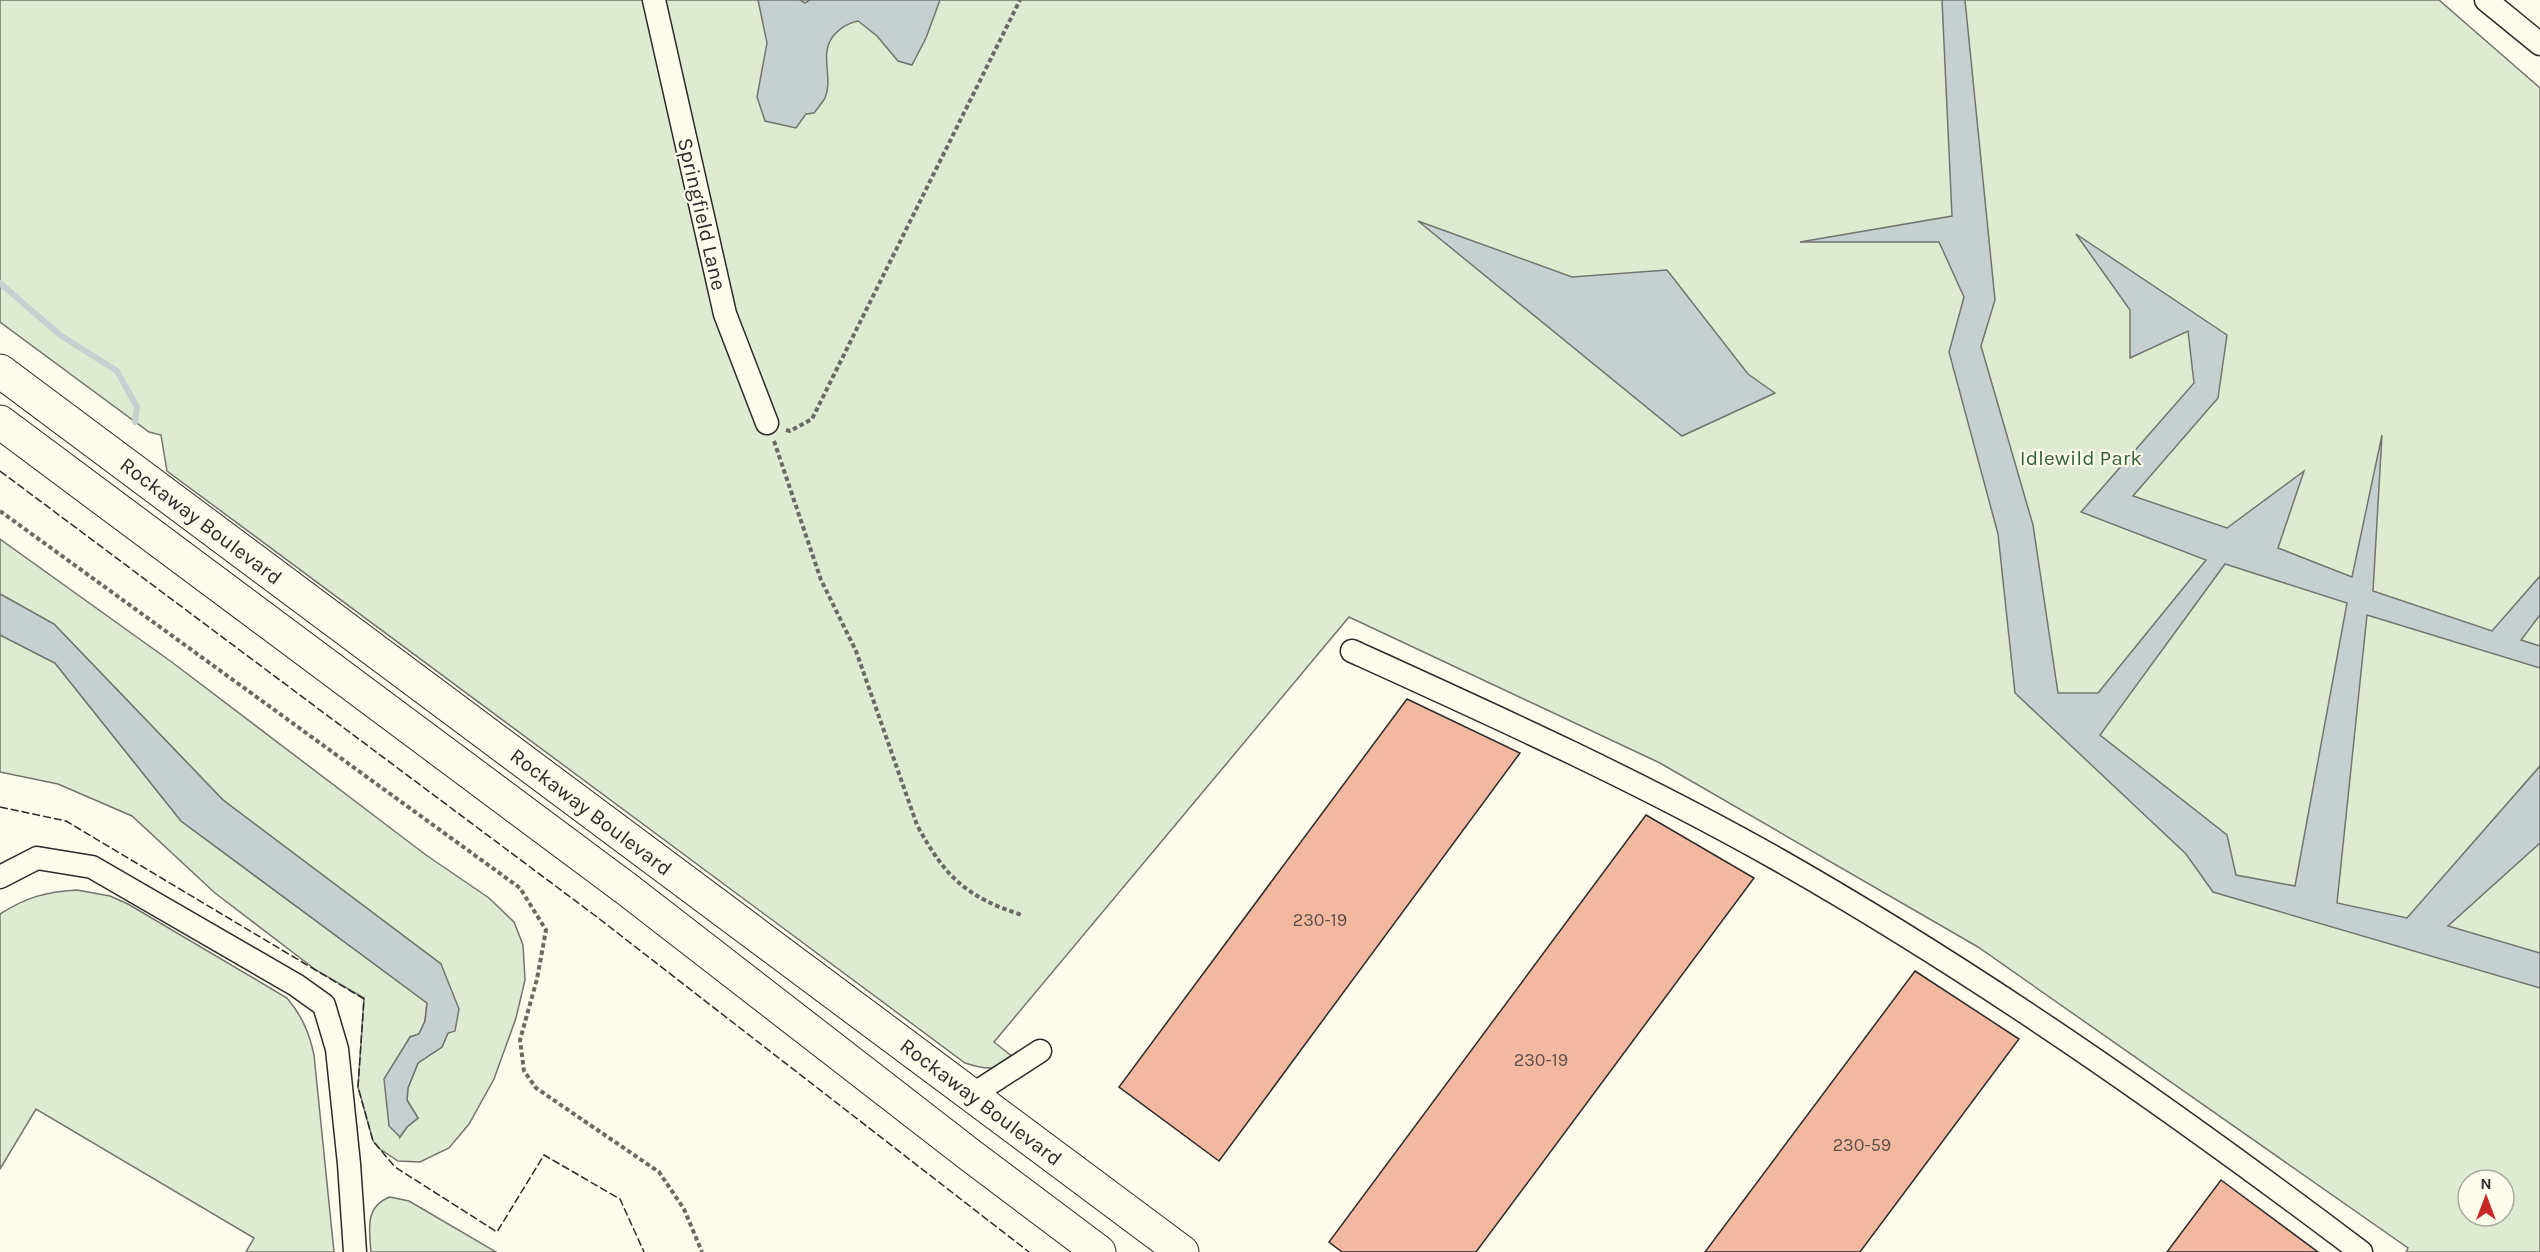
<svg xmlns="http://www.w3.org/2000/svg" width="2540" height="1252" font-family="Karla,sans-serif">
<rect width="100%" height="100%" fill="#fdfbea"/>
<g fill="#deebd1" stroke="#74746e" stroke-width="1.5" fill-rule="evenodd">
<path d="M0,0H2439L2540,88V1252H2406L2408,1248L1978,947L1660,763L1349,617L994,1042L1014,1058C998,1072 983,1069 965,1063L167,471L161,435L149,432L0,322ZM2468,1180H2504V1216H2468Z"/>
<path d="M0,539L173,663L426,855L489,898L514,922L523,945L525,980L516,1018L494,1079L469,1124L449,1148L420,1162L398,1161L380,1149L373,1141L358,1087L364,998L316,970L215,893L132,816L58,784L0,772V635L55,663L181,821L427,1003L425,1021L419,1034L410,1037L400,1137L407,1127L418,1118L407,1100L408,1088L418,1063L442,1047L448,1033L441,964L223,800L54,624L0,594Z"/>
<path d="M77,890L110,896L128,904L287,998C302,1016 309,1032 314,1055L334,1252H246L254,1238L36,1109L0,1169V914C27,897 45,892 77,890Z"/>
<path d="M390,1197L409,1201L496,1252H371C369,1229 365,1206 390,1197Z"/>
</g>
<g fill="#c7d0d0" stroke="#74746e" stroke-width="1.5" fill-rule="evenodd">
<path d="M758,0H800L805,3L810,0H940L926,38L912,65L898,61L877,36L858,21C846,24 842,27 834,35C818,54 834,77 825,98C822,103 817,109 814,113L806,114L796,128L765,121L757,97L767,43Z"/>
<path d="M1942,0H1965L1995,300L1981,346L2033,525L2058,693H2098L2206,560L2081,512L2194,383L2188,331L2130,358V310L2076,234L2227,335L2218,398L2133,496L2227,528L2304,471L2278,548L2352,577L2382,435L2373,591L2492,631L2540,576V615L2521,640L2540,646V668L2367,615L2337,903L2407,918L2540,766V843L2448,926L2540,953V988L2213,892L2186,854L2015,693L1998,534L1949,352L1964,297L1939,242H1800L1952,216ZM2225,564L2347,603L2295,886L2236,875L2227,835L2100,735Z"/>
<path d="M1418,221L1572,277L1667,270L1748,374L1775,393L1682,436Z"/>
<path d="M0,594L54,624L223,800L441,964L459,1009L455,1031L448,1033L442,1047L418,1063L408,1088L407,1100L418,1118L407,1127L400,1137L389,1126L384,1079L410,1037L419,1034L425,1021L427,1003L181,821L55,663L0,635Z"/>
</g>
<g fill="none" stroke-linecap="round" stroke-linejoin="round">
<path stroke="#c7d0d0" stroke-width="6" d="M0,283L60,335L117,371L137,407L135,422"/>
</g>
<g fill="#f2b8a0" stroke="#2b2b2b" stroke-width="1.5">
<path d="M1407,699L1520,753L1219,1161L1119,1087Z"/>
<path d="M1646,815L1754,878L1476,1252H1342L1329,1242Z"/>
<path d="M1915,971L2019,1039L1860,1252H1705Z"/>
<path d="M2221,1180L2318,1252H2167Z"/>
</g>
<g fill="none" stroke-linecap="round" stroke-linejoin="round">
<defs>
<g id="minor">
<path d="M654,0L725,314L767,423"/>
<path d="M2486,0L2540,44"/>
<path d="M1352,651C1495,716 1639,781 1777,859C1981,975 2174,1111 2361,1252"/>
<path d="M0,877L37,858L92,867L296,985L324,1005L337,1049L349,1164L355,1252"/>
<path d="M972,1095L1040,1051"/>
</g>
<g id="highway">
<path d="M0,371L1182,1252"/>
<path d="M0,422L628,890L970,1155L1099,1252"/>
</g>
</defs>
<use href="#minor" stroke="#2b2b2b" stroke-width="25"/>
<use href="#highway" stroke="#2b2b2b" stroke-width="35"/>
<g stroke="#6a6964" stroke-width="4" stroke-dasharray="4.5 3" stroke-linecap="butt">
<path d="M786,430L790,431L812,419L1020,0"/>
<path d="M774,441L821,580L856,651L917,825C945,877 966,897 1022,915"/>
<path d="M0,511L520,888L546,930L537,979L520,1040L524,1071L536,1088L659,1172L684,1209L702,1252"/>
</g>
<use href="#minor" stroke="#fdfbea" stroke-width="22"/>
<use href="#highway" stroke="#fdfbea" stroke-width="33"/>
<g stroke="#2b2b2b" stroke-width="1.5" stroke-dasharray="8 3" stroke-linecap="butt">
<path d="M0,471L593,914L1029,1252"/>
<path d="M0,807L66,821L364,999L358,1087L373,1141L395,1167L497,1232L544,1155L620,1199L644,1252"/>
</g>
</g>
<g text-anchor="middle" stroke-width="4.5" stroke-linejoin="round" paint-order="stroke">
<g font-size="18" fill="#5d4e48">
<text x="1320" y="926">230-19</text>
<text x="1541" y="1066">230-19</text>
<text x="1862" y="1151">230-59</text>
</g>
<g font-size="21" fill="#2b2b2b" stroke="#fdfbea">
<text transform="translate(702 214) rotate(77)" y="7">Springfield Lane</text>
<text transform="translate(201 521) rotate(37)" y="7">Rockaway Boulevard</text>
<text transform="translate(591 812) rotate(37)" y="7">Rockaway Boulevard</text>
<text transform="translate(981 1102) rotate(37)" y="7">Rockaway Boulevard</text>
</g>
<g font-size="21" fill="#34623c" stroke="#fdfbea">
<text x="2081" y="465">Idlewild Park</text>
</g>
</g>
<g transform="translate(2486 1198)"><circle r="28" fill="#fdfbea" stroke="#a9a89e" stroke-width="1.5"/>
<path d="M0-4.5L10 22L0 15L-10 22Z" fill="#c62828"/>
<text y="-9" font-size="16" font-weight="bold" text-anchor="middle" fill="#2b2b2b">N</text>
</g>
</svg>
